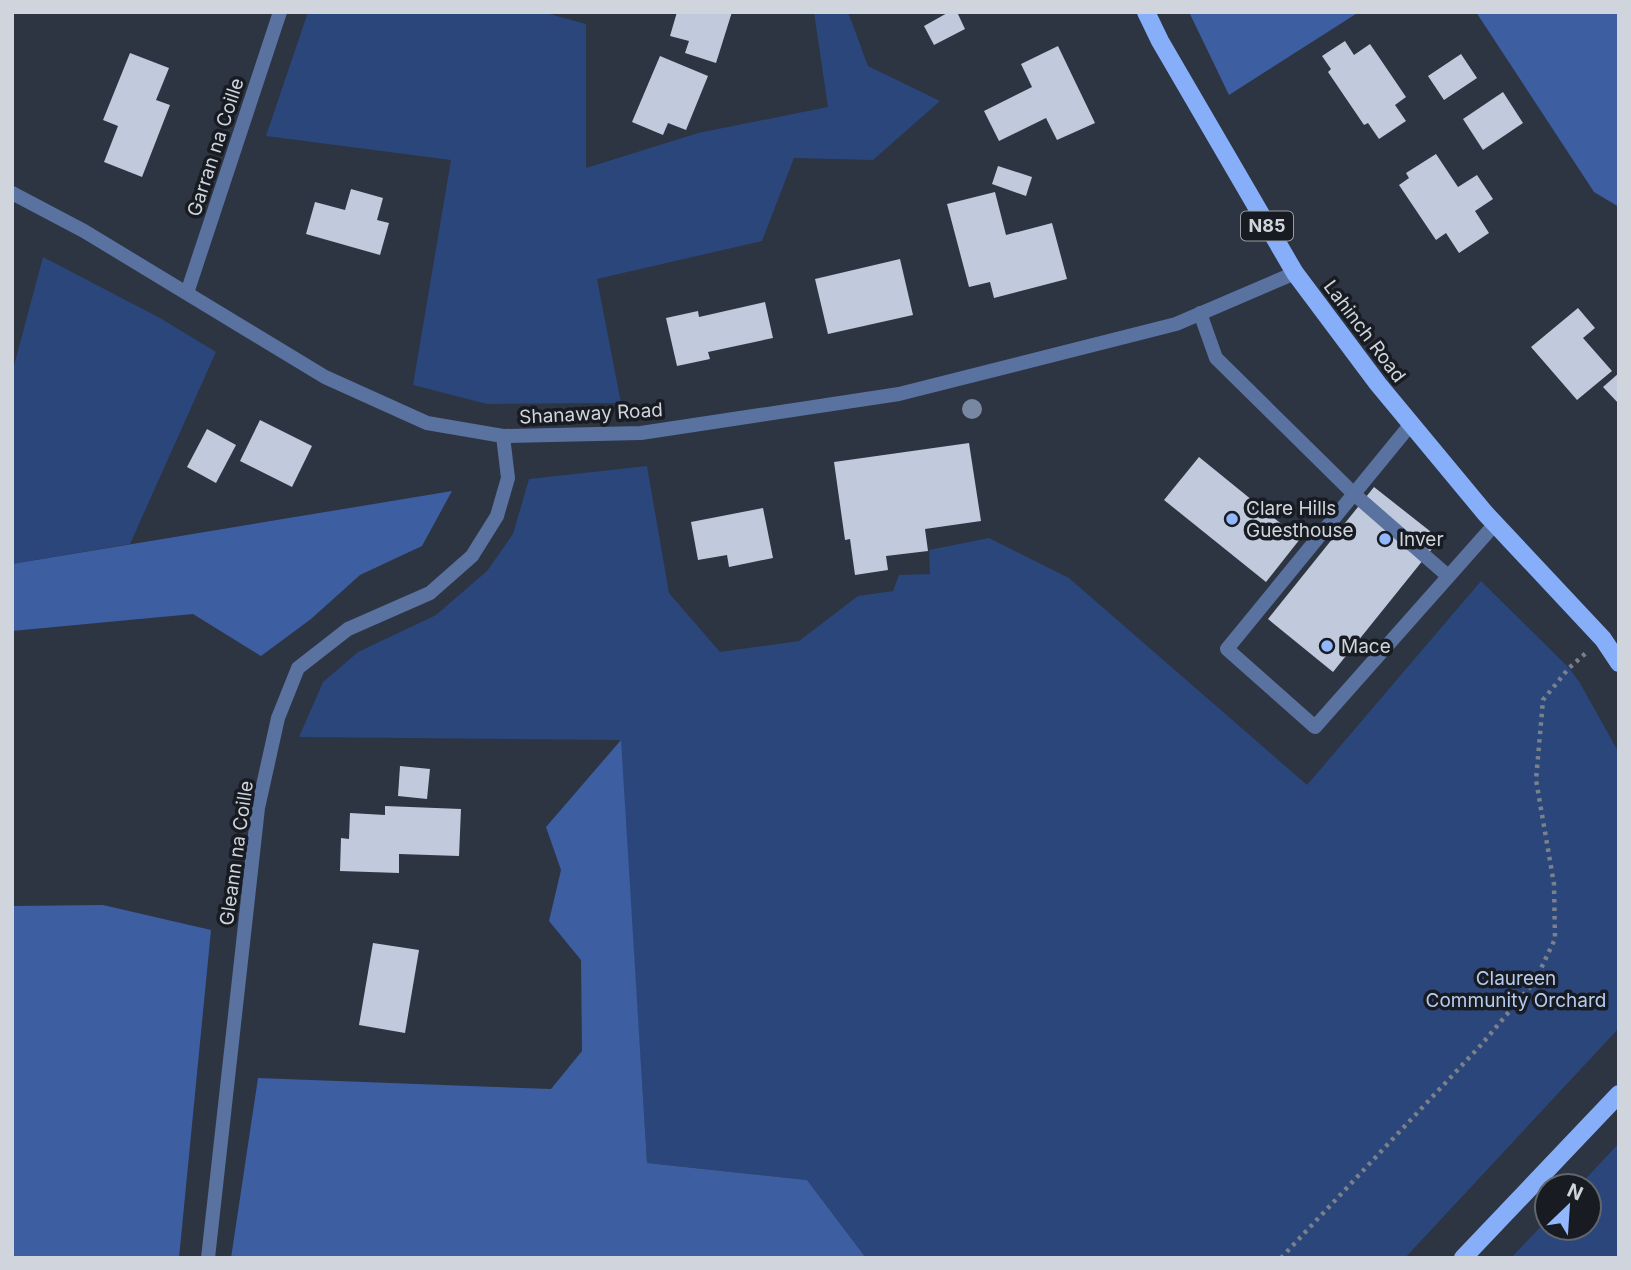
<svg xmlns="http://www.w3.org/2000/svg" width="1631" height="1270" font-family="Inter,sans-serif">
<rect width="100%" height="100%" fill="#2d3442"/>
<g fill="#2b467a">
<path d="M308,12H542L586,24V168L698,133L828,107L814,12H848L868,66L940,101L873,160L794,158L762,241L597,279L621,403L487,404L413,385L451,160L266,136Z"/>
<path d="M43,257L160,318L216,352L130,544L12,564V373Z"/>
<path d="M647,466L669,593L720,652L799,641L858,596L893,591L899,575L930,574L929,550L989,538L1069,578L1307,785L1481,581L1569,668L1580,683L1619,753V1028L1405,1258H866L807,1180L647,1163L620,740L299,737L323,682L358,652L436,615L487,571L513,534L529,479Z"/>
<path d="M1619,1143V1258H1511L1547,1220V1228H1589V1186H1579Z"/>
</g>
<g fill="#3d5ea1">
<path d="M1189,12H1359L1229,95Z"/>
<path d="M1476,12H1619V207L1594,192Z"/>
<path d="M452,491L422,546L360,575L311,619L261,656L193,614L12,631V564Z"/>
<path d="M621,740L647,1163L807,1180L866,1258H231L258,1078L551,1089L582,1051L581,960L549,921L561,870L546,827Z"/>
<path d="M103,905L211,930L179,1258H22L12,1255V906Z"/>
</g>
<g fill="#c0cadc">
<path d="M677,12H732L716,63L685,53L689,41L670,36Z"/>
<path d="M949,12H957L965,29L934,45L924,26Z"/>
<path d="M1345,41L1354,55L1370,44L1406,97L1395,105L1406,121L1379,139L1368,123L1364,125L1328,72L1331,69L1322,56Z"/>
<path d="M1058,46L1095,123L1057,140L1046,118L999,141L984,111L1032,87L1021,64Z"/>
<path d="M130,53L169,68L156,100L170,105L142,177L104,162L118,126L103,120Z"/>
<path d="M1461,54L1477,78L1444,100L1428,76Z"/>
<path d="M660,56L708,76L686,130L668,123L663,135L632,122Z"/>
<path d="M1503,92L1523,123L1483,150L1463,119Z"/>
<path d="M1436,154L1458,187L1477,175L1493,199L1475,211L1489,233L1459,253L1446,233L1436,240L1399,185L1409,178L1406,173Z"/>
<path d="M998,166L1032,177L1026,196L992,184Z"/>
<path d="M351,189L383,198L377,220L389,223L380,255L306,234L315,202L345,210Z"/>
<path d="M995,192L1006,235L1052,223L1067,279L994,298L990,282L969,287L947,204Z"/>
<path d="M900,259L913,315L828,334L815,279Z"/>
<path d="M765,302L773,338L708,352L710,359L677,366L666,318L698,311L699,317Z"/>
<path d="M1578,308L1595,328L1583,338L1612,371L1577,400L1531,347Z"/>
<path d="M1619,373V404L1603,387Z"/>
<path d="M260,420L312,446L292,487L240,461Z"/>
<path d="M207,429L236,445L216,483L187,467Z"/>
<path d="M969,443L981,521L925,529L928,551L886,556L888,570L855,575L850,539L845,540L834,462Z"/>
<path d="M1199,457L1300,539L1266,582L1164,500Z"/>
<path d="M1374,487L1440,539L1333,672L1268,619Z"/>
<path d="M763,508L773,558L729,567L727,555L698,560L691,522Z"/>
<path d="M400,766L430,769L427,799L398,796Z"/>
<path d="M385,806L461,809L459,856L399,854V873L340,871L341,838L349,839L350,813L385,815Z"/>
<path d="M373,943L419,950L405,1033L359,1025Z"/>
</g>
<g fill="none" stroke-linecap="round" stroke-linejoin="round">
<path stroke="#7a818c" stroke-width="4.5" stroke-dasharray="3.5 5" stroke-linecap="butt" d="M1281,1258L1481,1045L1535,981L1555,939L1554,884L1536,780L1543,700L1569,668L1586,653"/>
<g stroke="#5972a0" stroke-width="14">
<path d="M1200,313L1216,358L1354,494L1448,576"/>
<path d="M1411,424L1227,649L1315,727L1495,524"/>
</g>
<g stroke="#5972a0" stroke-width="14">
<path d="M12,193L84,231L325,377L427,423L503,436L641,433L899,394L1176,324L1295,273"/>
<path d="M187,293L280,12"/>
<path d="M208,1258L258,808L278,718L298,668L348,629L430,593L472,556L497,516L508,478L503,436"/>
</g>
<g stroke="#86aef9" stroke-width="18">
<path d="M1146,12L1160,41L1295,273L1378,384L1485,513L1603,639L1619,663"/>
<path d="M1463,1258L1619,1094"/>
</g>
</g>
<circle fill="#7887a2" cx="972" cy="409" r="10"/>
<g fill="#92b7fd" stroke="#181c22" stroke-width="2.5">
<circle cx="1232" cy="519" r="7"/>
<circle cx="1385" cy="539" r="7"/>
<circle cx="1327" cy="646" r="7"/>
</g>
<g text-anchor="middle" stroke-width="7" stroke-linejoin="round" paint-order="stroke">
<rect fill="#181c22" stroke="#989da5" stroke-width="2" x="1241" y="211.5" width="52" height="29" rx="5"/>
<g font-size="18" font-weight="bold" fill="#cfd4dd">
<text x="1267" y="232">N85</text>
</g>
<g font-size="19" fill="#cfd4dd" stroke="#181c22">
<text transform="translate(215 147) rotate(-72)" y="7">Garran na Coille</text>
<text transform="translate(1365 331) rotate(53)" y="7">Lahinch Road</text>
<text transform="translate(591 413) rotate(-3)" y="7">Shanaway Road</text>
<text transform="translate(236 853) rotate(-82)" y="7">Gleann na Coille</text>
</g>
<g font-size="19" fill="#cfd4dd" stroke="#181c22" text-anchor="start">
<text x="1246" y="515">Clare Hills<tspan x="1246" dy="22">Guesthouse</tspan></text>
<text x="1399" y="546">Inver</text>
<text x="1341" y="653">Mace</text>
</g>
<g font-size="19" fill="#b6cbf0" stroke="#181c22">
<text x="1516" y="985">Claureen<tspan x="1516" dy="22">Community Orchard</tspan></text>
</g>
</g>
<rect width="1631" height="1270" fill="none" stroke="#cfd4dd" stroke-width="28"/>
<g transform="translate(1568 1207) rotate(25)"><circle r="33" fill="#181c22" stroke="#61666d" stroke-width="2"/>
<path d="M0-5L12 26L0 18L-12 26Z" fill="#92b7fd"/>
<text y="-10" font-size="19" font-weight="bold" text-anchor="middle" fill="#cfd4dd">N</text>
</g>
</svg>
